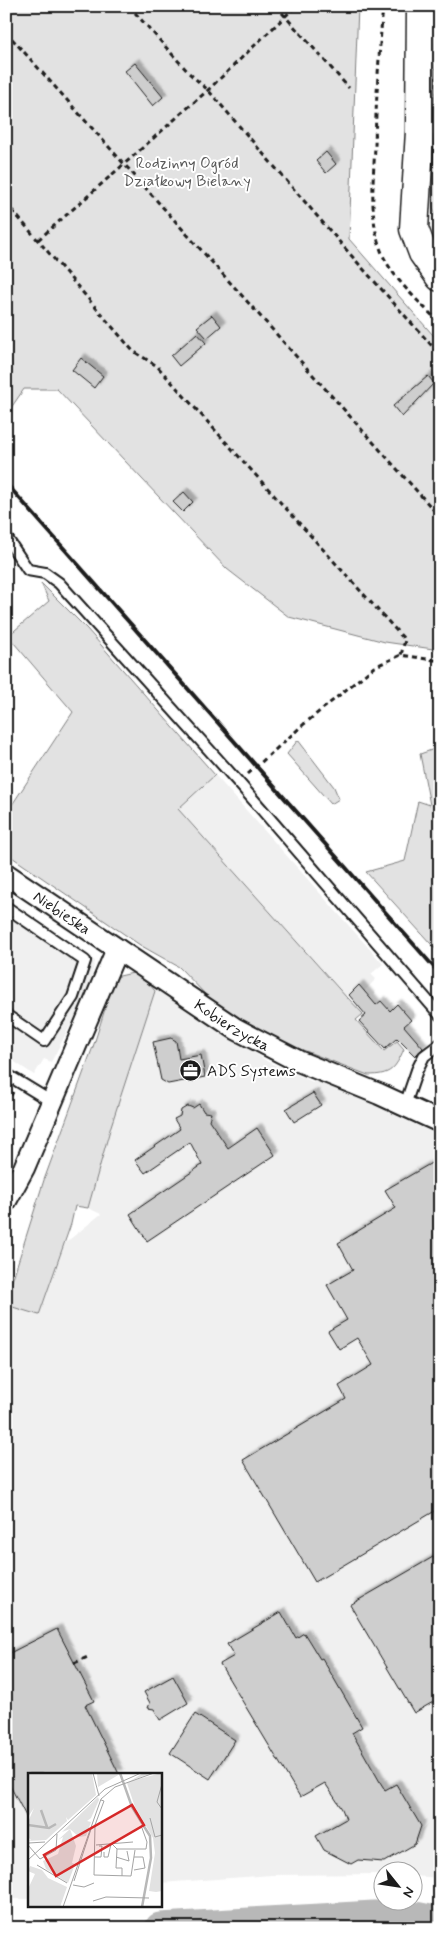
<svg xmlns="http://www.w3.org/2000/svg" width="446" height="1934" font-family="Mynerve,sans-serif">
<defs>
<filter id="shadow"><feDropShadow dx="4.5" dy="-4.5" stdDeviation="1" flood-color="#0004"/></filter>
</defs>
<rect width="100%" height="100%" fill="#fff"/>
<filter id="ink" filterUnits="userSpaceOnUse"><feTurbulence type="fractalNoise" baseFrequency=".02" numOctaves="2"/><feDisplacementMap in="SourceGraphic" scale="10" xChannelSelector="R" yChannelSelector="G"/><feConvolveMatrix kernelMatrix="1 2 1 2 8 2 1 2 1" color-interpolation-filters="sRGB"/></filter>
<g filter="url(#ink)">
<g fill="#f0f0f0">
<path d="M215,775L383,964L371,974L376,979L354,1002L348,994L346,996L178,809Z"/>
<path d="M6,900L95,961L87,994L51,1062L44,1059L34,1075L6,1056Z"/>
<path d="M160,989L268,1062L313,1082L318,1079L440,1136V1878L414,1876V1872H384L383,1874L271,1875L160,1883V1774H29V1899H6V1305L39,1315L64,1244L101,1214L88,1208L111,1126L155,991Z"/>
</g>
<g fill="#e2e2e2" stroke="#7f7f7f">
<path d="M6,6H358L349,239L440,343V650L385,642L289,617L227,569L57,389H24L6,415Z"/>
<path d="M436,6H440V229L433,207L432,185Z"/>
<path d="M41,583L87,629L215,775L178,809L347,998H348L363,1014L356,1020L384,1051L397,1041L404,1049C395,1069 391,1075 368,1075L277,1040L243,1022L207,996L179,967L140,945L6,853V814L73,712L8,636L49,601Z"/>
<path d="M298,740L334,787L339,799L331,804L287,754Z"/>
<path d="M440,747V954L366,872L405,861L418,801L430,805L420,754Z"/>
<path d="M133,973L150,985L155,991L111,1126L88,1208L75,1206L71,1224L39,1315L6,1305V1300L44,1180L94,1044L115,977Z"/>
</g>
<g fill="none" stroke-linecap="round" stroke-linejoin="round">
<path stroke="#b8b8b8" stroke-width="31" d="M160,1928L374,1916H410L440,1922"/>
</g>
<g fill="#cecece" stroke="#1c1c1c" filter="url(#shadow)">
<path d="M135,63L163,97L153,106L125,71Z"/>
<path d="M326,152L336,164L326,173L316,161Z"/>
<path d="M212,315L221,326L207,338L197,327Z"/>
<path d="M197,333L206,343L179,366L171,356Z"/>
<path d="M81,358L103,376L94,388L72,370Z"/>
<path d="M428,376L434,383L402,417L393,406Z"/>
<path d="M184,492L193,502L183,512L173,502Z"/>
<path d="M359,985L376,1005L381,1001L390,1011L397,1004L411,1020L404,1026L423,1048L415,1056L397,1038L385,1049L359,1021L366,1015L349,995Z"/>
<path d="M171,1038L176,1041L179,1059L201,1055L205,1077L168,1084L161,1080L153,1042Z"/>
<path d="M313,1093L321,1105L294,1122L286,1109Z"/>
<path d="M199,1104L204,1112L211,1113L209,1120L228,1148L257,1128L275,1155L147,1241L130,1214L202,1165L190,1142L145,1173L135,1160L180,1129L174,1119L180,1116L181,1110L188,1106L193,1108Z"/>
<path d="M440,1158V1508L315,1582L243,1460L346,1399L339,1386L373,1365L357,1338L339,1349L328,1331L347,1320L327,1285L353,1270L338,1243L396,1208L385,1190Z"/>
<path d="M433,1557L440,1569V1698L414,1713L350,1605Z"/>
<path d="M281,1612L296,1638L304,1633L320,1659L322,1658L362,1727L352,1733L380,1782L385,1790L396,1784L421,1826L415,1844L384,1862L358,1860L351,1864L324,1850L316,1836L346,1819L342,1809L325,1783L300,1797L220,1664L234,1656L227,1644Z"/>
<path d="M57,1629L94,1701L85,1705L119,1774H29V1822L6,1778V1655Z"/>
<path d="M173,1676L188,1703L160,1720L154,1709L148,1708L150,1703L144,1692Z"/>
<path d="M195,1714L235,1740L210,1779L170,1753Z"/>
</g>
<g fill="none" stroke-linecap="round" stroke-linejoin="round">
<defs>
<g id="lane">
<path d="M6,537L28,570L45,573L59,583L238,782L440,1015"/>
<path d="M6,907L85,961L73,997L44,1041L6,1015"/>
<path d="M6,1074L52,1102"/>
<path d="M405,1105L417,1070L424,1056L440,1044"/>
</g>
<g id="street">
<path id="s1" d="M6,874L236,1029L298,1061L379,1094L440,1122"/>
<path d="M6,1201L24,1168L117,949"/>
</g>
<path id="primary" d="M421,6L420,131L414,229L423,253L440,277"/>
</defs>
<use href="#lane" stroke="#1c1c1c" stroke-width="14"/>
<use href="#street" stroke="#1c1c1c" stroke-width="24"/>
<use href="#primary" stroke="#1c1c1c" stroke-width="31"/>
<g stroke="#1c1c1c" stroke-width="3" stroke-dasharray="5 4" stroke-linecap="butt">
<path d="M129,6L189,73L208,90L350,254L440,355"/>
<path d="M276,6L349,88"/>
<path d="M383,6C379,53 376,100 375,147C373,181 369,221 382,253C392,278 421,304 440,323"/>
<path d="M6,32L440,517"/>
<path d="M6,203L133,351L157,366L405,640L401,655"/>
<path d="M38,240L208,90L296,6"/>
<path d="M248,774L304,724L374,667L401,655L440,661"/>
<path d="M6,1103L13,1092"/>
<path d="M74,1663L88,1657"/>
</g>
<use href="#lane" stroke="#fff" stroke-width="10"/>
<use href="#street" stroke="#fff" stroke-width="20"/>
<use href="#primary" stroke="#fff" stroke-width="28"/>
<path stroke="#1c1c1c" stroke-width="4" d="M6,483L440,974"/>
</g>
</g>
<defs>
<symbol id="office-disc" viewBox="-11 -11 22 22"><circle r="9.5" fill="#1c1c1c" stroke="#fff"/><path d="M-6-3h4V-5.5h4V-3h4V5H-6ZM-1-4.5V-3h2v-1.5ZM-6 0V1H6V0Z" fill="#fff"/></symbol>
</defs>
<g fill-rule="evenodd">
<use href="#office-disc" x="178" y="1058" width="25" height="25"/>
</g>
<g text-anchor="middle" stroke-width="4" stroke-linejoin="round" paint-order="stroke">
<g font-size="16" fill="#575757" stroke="#fff">
<text x="187" y="168">Rodzinny Ogród<tspan x="187" dy="18">Działkowy Bielany</tspan></text>
</g>
<g font-size="16" fill="#1c1c1c" stroke="#fff">
<text dy="6" stroke="none"><textPath href="#s1" startOffset="68">Niebieska</textPath></text>
<text dy="6" stroke="none"><textPath href="#s1" startOffset="272">Kobierzycka</textPath></text>
</g>
<g font-size="16" fill="#1c1c1c" stroke="#fff" text-anchor="start">
<text x="207" y="1076">ADS Systems</text>
</g>
</g>
<g transform="translate(28 1773)">
<rect width="134" height="134" fill="#fff"/>
<path d="M0,0H64L68,22L40,47L38,44L39,48L18,67L0,68L3,67L0,64V49L6,35L0,44ZM69,0H91L92,1L70,14ZM115,0H124L102,8L134,0V118L128,119L121,118L127,80L125,65L107,34L99,10ZM70,24L71,27L63,45L59,48L63,49L58,63L51,64L42,56L48,73L44,90L47,91L40,110L18,96L15,88L30,81L35,64L30,67L42,56L34,59ZM2,93L14,97L20,105L39,114L32,134H0V116L7,101L0,98Z" fill="#e2e2e2"/>
<path fill="none" stroke="#b8b8b8" stroke-width="2.5" d="M92,0L104,34L122,63L123,85L114,134M13,37L19,54M0,52L21,55L28,51"/>
<path fill="none" stroke="#a4a4a4" stroke-width="1" d="M65,0L71,23M134,11L129,29L134,36M73,27L76,28L67,52L66,102L103,103L107,77M122,45L127,64L134,62M1,70L17,69M84,71L89,76H118L119,69L114,55M0,72L12,86L28,77L29,61M68,72L105,69M89,76L88,95H94V103M76,79V84H80L83,71M67,84H73L74,73H71M88,84L101,88L99,78M0,87L77,16L113,0M9,92L39,110M106,97L117,95L115,84H106M46,108L64,53M45,112L56,114L66,110M65,128L78,124L121,125M35,134L73,26L87,14L126,0"/>
<path fill="#d62828" fill-opacity="0.15" stroke="#d62828" stroke-width="2.5" d="M104,32L116,52L28,103L16,82Z"/>
<rect width="134" height="134" fill="none" stroke="#1c1c1c" stroke-width="2.5"/>
</g>
<rect width="446" height="1934" fill="none" stroke="#fff" stroke-width="25"/>
<rect x="12" y="12" width="421" height="1909" fill="none" stroke="#1c1c1c" stroke-width="2" filter="url(#ink)"/>
<g transform="translate(398 1886) rotate(120)"><circle r="24" fill="#ffffff" stroke="#a4a4a4"/>
<path d="M0-4L9 19L0 12L-9 19Z" fill="#1c1c1c"/>
<text y="-8" font-size="14" font-weight="bold" text-anchor="middle" fill="#1c1c1c">N</text>
</g>
</svg>
